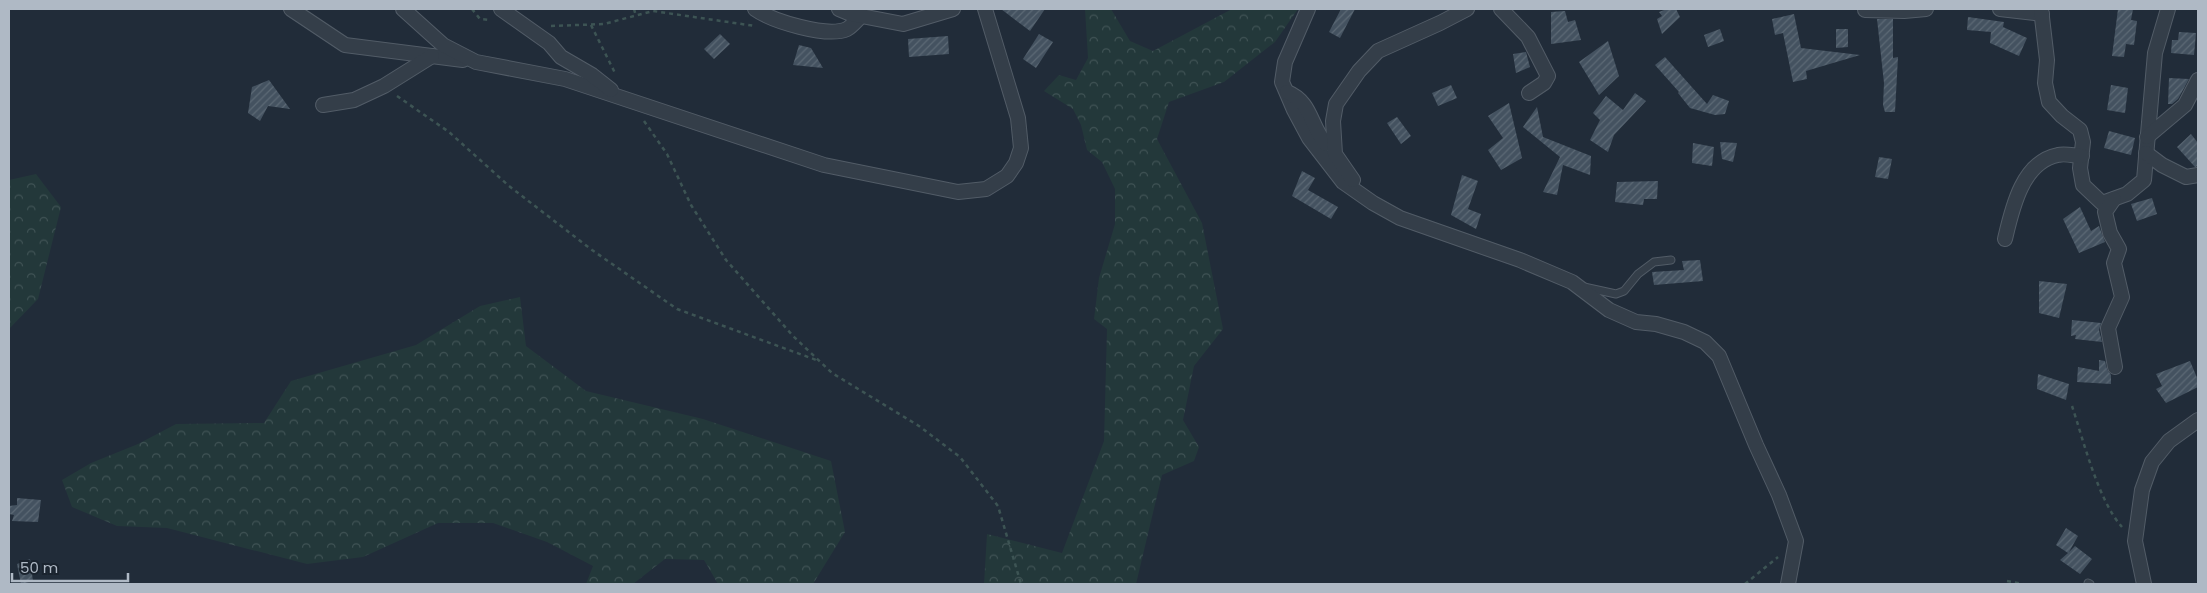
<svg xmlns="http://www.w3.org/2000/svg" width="2207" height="593" font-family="Poppins,sans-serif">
<defs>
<pattern id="forest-crowns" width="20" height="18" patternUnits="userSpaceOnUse" patternTransform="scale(1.25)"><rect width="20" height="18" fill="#23383a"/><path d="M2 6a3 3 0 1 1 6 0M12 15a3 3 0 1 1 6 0" fill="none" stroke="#405355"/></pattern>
<pattern id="building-hatch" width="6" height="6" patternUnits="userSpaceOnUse" patternTransform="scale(1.25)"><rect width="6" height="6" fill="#445260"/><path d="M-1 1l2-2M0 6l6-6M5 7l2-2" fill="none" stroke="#5c6975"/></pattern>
</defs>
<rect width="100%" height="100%" fill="#212c39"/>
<g fill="url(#forest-crowns)">
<path d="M1085,9H1111L1130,41L1153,51L1232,9H1298L1275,42L1224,82L1169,102L1157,139L1202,223L1223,329L1194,366L1183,420L1199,447L1194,461L1162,475L1136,584H984L987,534L1062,553L1104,441L1107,329L1094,319L1099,278L1115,224V189L1102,162L1087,150L1081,125L1073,109L1044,91L1059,75L1076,80L1088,58Z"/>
<path d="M36,174L61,207L38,299L9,329V180Z"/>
<path d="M520,297L526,346L586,391L703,419L831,461L845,532L813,584H718L704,560L665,559L633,584H586L593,566L547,542L493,523H438L363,557L307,564L167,528L117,526L72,507L62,480L91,463L138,444L176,424L264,423L291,381L416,345L480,306Z"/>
</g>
<g fill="url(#building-hatch)">
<path d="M1001,9H1045L1030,31Z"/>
<path d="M1341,9H1355L1340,38L1329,32Z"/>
<path d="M1667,9H1676L1680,17L1662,34L1657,19L1662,16L1659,12Z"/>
<path d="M2118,9H2133L2131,20L2137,21L2134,45L2126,44L2124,57L2112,56Z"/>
<path d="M1565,11L1568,22L1575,20L1581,40L1551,44V12Z"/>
<path d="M1794,14L1801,48L1860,55L1806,71L1807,79L1793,82L1783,33L1775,35L1772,19Z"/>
<path d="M1968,17L2004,22L2003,27L2027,38L2019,56L1990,43L1991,32L1967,30Z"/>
<path d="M1877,19H1893V58L1898,57L1895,112H1885L1883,105L1884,83Z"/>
<path d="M1720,29L1724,41L1708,47L1704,35Z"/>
<path d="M1836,29H1848V47L1836,48Z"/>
<path d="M2179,32L2196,33L2194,55L2171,53L2172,40H2178Z"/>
<path d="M720,34L730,44L714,59L704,49Z"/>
<path d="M1039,34L1053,42L1036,68L1023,59Z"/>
<path d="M948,36L949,54L909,57L908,39Z"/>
<path d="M1608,41L1619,76L1599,95L1579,62Z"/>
<path d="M799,45L811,48L823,68L793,65Z"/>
<path d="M1526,52L1530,67L1516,73L1513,54Z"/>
<path d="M1665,57L1707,104L1713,95L1729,101L1725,114L1715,115L1690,108L1678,93L1679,92L1655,65Z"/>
<path d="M2169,78L2189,79L2178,99L2172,104H2168Z"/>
<path d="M269,80L290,109L268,106L260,121L248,113L252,87Z"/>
<path d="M1451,85L1457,98L1438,106L1432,93Z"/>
<path d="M2111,85L2128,88L2125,113L2107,110Z"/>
<path d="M1635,93L1646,101L1614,135L1608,152L1590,140L1600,120L1593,113L1606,96L1623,110Z"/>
<path d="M1509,103L1522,158L1501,170L1488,150L1503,138L1488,116Z"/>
<path d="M1537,107L1543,137L1591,156L1590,175L1563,165L1557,195L1543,192L1560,157L1523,127Z"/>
<path d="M1397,117L1411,136L1401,144L1387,123Z"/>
<path d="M2109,131L2135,138L2131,155L2104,148Z"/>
<path d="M2191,134L2198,143V166L2195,167L2177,147Z"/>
<path d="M1720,142L1737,143L1733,162L1722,159Z"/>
<path d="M1693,143L1714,147L1712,166L1692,163Z"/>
<path d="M1879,157L1892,159L1888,179L1875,177Z"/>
<path d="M1302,171L1315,178L1308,190L1338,207L1331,219L1292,196Z"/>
<path d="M1462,175L1478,181L1468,209L1481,214L1476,229L1451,215Z"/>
<path d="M1658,181L1657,199H1644L1643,205L1615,202L1617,182Z"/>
<path d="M2152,198L2157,214L2137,221L2131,204Z"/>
<path d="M2080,207L2091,231L2099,226L2105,242L2079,253L2063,219Z"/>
<path d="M1700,260L1703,281L1654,285L1652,272L1684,270L1682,261Z"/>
<path d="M2039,281L2067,284L2059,318L2039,313Z"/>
<path d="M2072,320L2101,323L2099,330L2102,342L2075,339L2076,335L2071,336Z"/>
<path d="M2099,360L2105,361L2107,369L2111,375V384L2077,382L2078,367L2099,371Z"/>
<path d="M2190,361L2198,380V387L2166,403L2156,389L2162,386L2156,374Z"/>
<path d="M2038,374L2069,384L2066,400L2037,389Z"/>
<path d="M17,498L41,500L38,522L12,521L14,515L9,514V506L17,505Z"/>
<path d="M2066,528L2078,536L2069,552L2075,546L2092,559L2080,574L2060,560L2068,553L2056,545Z"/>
<path d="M30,559L33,581L21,584L17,564Z"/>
</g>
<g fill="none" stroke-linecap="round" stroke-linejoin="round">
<defs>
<g id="lane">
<path d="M1584,287L1616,294L1624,291L1638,274L1654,262L1671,260"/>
<path d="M2088,583L2090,584"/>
</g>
<g id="street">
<path d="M291,9L345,45L463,60"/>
<path d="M403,9L443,45L476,62L565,79L824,165L958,192L986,189L1007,176L1016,163L1021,148L1018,118L985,9"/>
<path d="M501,9L549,43L561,57L592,75L611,90"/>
<path d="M755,9C772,21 827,38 847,29C852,26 857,20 861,16"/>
<path d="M839,9L851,14L903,24L953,9"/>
<path d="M1308,9L1285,62L1282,82L1294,110L1309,138L1343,182L1373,203L1400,218L1520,260L1572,282L1609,310L1636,322L1656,324L1684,332L1705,342L1719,356L1756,445L1779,495L1796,541L1788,584"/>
<path d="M1501,9L1528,37L1548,76L1544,83L1529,93"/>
<path d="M2000,9L2042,14"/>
<path d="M2041,9L2047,60L2045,83L2049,102L2062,116L2080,130L2083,142L2080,168L2083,185L2102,203L2127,194L2144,180L2155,53L2168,9"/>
<path d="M1865,10L1904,11L1926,9"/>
<path d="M1287,92C1312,102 1310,126 1326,144"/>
<path d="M323,105L354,100L384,86L432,56"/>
<path d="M2147,137L2185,105L2198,80"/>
<path d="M2146,153L2162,165L2186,177L2198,175"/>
<path d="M1353,180L1335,154L1333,121L1336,104L1359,71L1378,51L1440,23L1467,9"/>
<path d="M2114,199L2105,212L2110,233L2119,249L2114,263L2122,297L2108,328L2115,367"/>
<path d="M2005,239C2012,209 2022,162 2058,155C2065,153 2075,156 2082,156"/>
<path d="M2144,584L2135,541L2142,490L2152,462L2169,441L2198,420"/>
</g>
</defs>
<use href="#lane" stroke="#525c67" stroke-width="9"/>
<use href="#street" stroke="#525c67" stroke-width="16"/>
<g stroke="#3d5454" stroke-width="2.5" stroke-dasharray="4 4" stroke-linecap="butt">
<path d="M472,9L480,19L491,20"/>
<path d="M634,9L636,16"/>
<path d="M591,25L616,75"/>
<path d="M551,26L604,24L653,11L755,26"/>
<path d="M397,96L449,132L509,186L592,250L677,309L819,361"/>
<path d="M644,121L667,154L691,205L726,260L793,336L832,373L919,426L960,457L998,506L1021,584"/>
<path d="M2072,406C2084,442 2098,500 2122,527"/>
<path d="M2007,581L2023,584"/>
<path d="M1745,584L1778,557"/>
</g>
<use href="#lane" stroke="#343e49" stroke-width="7"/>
<use href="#street" stroke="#343e49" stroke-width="14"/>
</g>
<rect width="2207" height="593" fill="none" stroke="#afb9c5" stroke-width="20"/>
<path d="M12 573v8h116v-8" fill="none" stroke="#afb9c5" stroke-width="2.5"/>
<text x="20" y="573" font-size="15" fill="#afb9c5" stroke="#1a232e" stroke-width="4" paint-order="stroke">50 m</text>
</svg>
